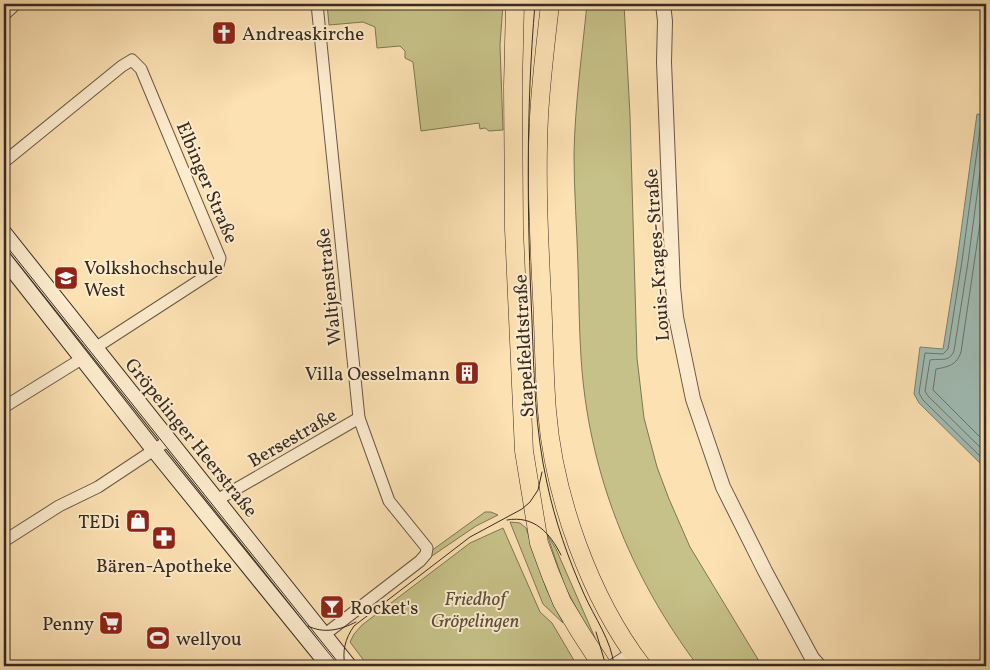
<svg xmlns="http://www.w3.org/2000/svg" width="990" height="670" font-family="Vollkorn,serif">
<rect width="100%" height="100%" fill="#fce1b3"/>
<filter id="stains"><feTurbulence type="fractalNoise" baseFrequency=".004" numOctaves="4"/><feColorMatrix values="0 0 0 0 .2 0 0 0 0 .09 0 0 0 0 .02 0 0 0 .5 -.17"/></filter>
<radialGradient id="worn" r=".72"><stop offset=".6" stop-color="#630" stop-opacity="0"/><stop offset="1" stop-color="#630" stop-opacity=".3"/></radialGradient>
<g fill="#c6c188" stroke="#7e7654">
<path d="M327,4H503L500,45L503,130L489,131L485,128L480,129L479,123L421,131L413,62L405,58V51L400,46L377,48L375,27L363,22L329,25Z"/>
<path d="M587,4H624L630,115L637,358L644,418L657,467L669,499L690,547L762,666H698C630,576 588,471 581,357C579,327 579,297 578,267C577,229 574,192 574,154C575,104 582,54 587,4Z"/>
<path d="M485,512H491L498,515L476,526L429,558L431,551Z"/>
<path d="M510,522L520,523L526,528L546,588L563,623L543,604Z"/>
<path d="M503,528L540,612L552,623L575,662V666H368L350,642L354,634L362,625L470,543Z"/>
<path d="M547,534L556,549L596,640L594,641L565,587Z"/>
</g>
<path fill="#a0bcb3" stroke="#768278" d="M977,114L986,115V469L919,403L914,394L920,347L943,349L957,261Z"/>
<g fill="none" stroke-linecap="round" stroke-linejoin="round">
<g stroke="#6b746a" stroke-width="1">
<path d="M986,120H982L981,122L962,261L948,349L943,354L925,353L919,393L923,400L986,462"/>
<path d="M986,128L968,262L954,351C949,363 940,358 930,360L925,391L928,396L986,453"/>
<path d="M986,183L961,352C957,365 948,367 936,369L933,390L986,443"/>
</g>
<defs>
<g id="minor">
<path d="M317,4L359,418L389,501L427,548L426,554L420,561L324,635"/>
<path d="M4,15L16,4"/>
<path d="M4,162L122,66L132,60L141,69L220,258L217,269L95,348"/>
<path d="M4,407L83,358"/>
<path d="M217,500L359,418"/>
<path d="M4,541L59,506L98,487L169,440"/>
</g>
<g id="tertiary">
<path d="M663,4L665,21L664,62L673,287L676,317L693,399L723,487L765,571L812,658L819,666"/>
<path d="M614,666L633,654"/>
</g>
<g id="secondary">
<path d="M4,233L349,666"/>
<path d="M4,259L154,450L329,666"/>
</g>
<g id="primary">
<path d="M515,4L513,86L514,229L524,451L539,543L550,573L562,602L580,632L602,666"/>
<path d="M550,4C546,41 541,79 539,117C536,177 539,238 542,298C544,336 544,373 547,411C554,497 590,598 642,666"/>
</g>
</defs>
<use href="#minor" stroke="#685845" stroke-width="13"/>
<use href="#tertiary" stroke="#685845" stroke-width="16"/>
<use href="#secondary" stroke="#362b20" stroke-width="17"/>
<use href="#primary" stroke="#362b20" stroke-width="19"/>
<use href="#minor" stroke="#fdecce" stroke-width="11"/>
<use href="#tertiary" stroke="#fdecce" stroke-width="14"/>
<use href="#secondary" stroke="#fdecce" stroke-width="15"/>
<use href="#primary" stroke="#fce1b3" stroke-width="18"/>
<g stroke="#362b20" stroke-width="1">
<path d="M535,4C526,109 527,215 532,321C534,375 535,430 547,483C555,521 568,558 584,594C594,617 612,641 614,666"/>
<path d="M4,243L341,666"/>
<path d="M507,520C534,515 550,533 561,555"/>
<path d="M308,626C324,634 340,630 356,622"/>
<path d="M596,632L606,666"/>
<path d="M345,666C342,651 345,639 354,626L470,537L522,509L530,502L538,490L542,472"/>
</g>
</g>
<defs>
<symbol id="church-square" viewBox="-11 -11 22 22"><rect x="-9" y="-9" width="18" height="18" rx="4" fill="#8f2418" stroke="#fdecce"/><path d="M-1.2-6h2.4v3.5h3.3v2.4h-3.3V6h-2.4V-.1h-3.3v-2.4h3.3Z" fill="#fff"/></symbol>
<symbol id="university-square" viewBox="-11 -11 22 22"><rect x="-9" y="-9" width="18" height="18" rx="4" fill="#8f2418" stroke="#fdecce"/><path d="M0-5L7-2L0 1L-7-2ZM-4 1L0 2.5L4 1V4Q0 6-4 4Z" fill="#fff"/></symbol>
<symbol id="building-square" viewBox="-11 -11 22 22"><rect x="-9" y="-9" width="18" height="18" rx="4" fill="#8f2418" stroke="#fdecce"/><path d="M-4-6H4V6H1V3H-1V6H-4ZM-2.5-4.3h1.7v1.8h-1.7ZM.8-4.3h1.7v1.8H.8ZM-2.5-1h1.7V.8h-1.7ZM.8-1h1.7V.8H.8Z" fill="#fff"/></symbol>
<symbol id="shop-square" viewBox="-11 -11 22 22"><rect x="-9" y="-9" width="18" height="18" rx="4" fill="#8f2418" stroke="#fdecce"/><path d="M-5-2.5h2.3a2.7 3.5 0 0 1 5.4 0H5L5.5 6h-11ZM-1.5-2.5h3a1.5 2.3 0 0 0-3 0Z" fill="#fff"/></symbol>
<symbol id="pharmacy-square" viewBox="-11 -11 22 22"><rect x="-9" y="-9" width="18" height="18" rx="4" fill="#8f2418" stroke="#fdecce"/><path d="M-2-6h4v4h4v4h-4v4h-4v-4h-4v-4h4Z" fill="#fff"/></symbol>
<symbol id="bar-square" viewBox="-11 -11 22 22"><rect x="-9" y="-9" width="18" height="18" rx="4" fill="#8f2418" stroke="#fdecce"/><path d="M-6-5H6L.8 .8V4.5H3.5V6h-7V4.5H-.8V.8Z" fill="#fff"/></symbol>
<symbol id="supermarket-square" viewBox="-11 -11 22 22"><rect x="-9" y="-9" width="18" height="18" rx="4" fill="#8f2418" stroke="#fdecce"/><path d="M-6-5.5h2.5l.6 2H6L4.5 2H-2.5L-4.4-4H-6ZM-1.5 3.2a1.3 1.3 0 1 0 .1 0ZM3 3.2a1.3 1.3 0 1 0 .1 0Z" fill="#fff"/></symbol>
<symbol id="stadium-square" viewBox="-11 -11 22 22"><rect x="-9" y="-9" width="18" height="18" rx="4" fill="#8f2418" stroke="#fdecce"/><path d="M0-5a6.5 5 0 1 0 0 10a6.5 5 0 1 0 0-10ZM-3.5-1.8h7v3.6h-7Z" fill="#fff"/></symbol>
</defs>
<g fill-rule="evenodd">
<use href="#church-square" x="210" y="19" width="28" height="28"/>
<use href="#university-square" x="52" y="264" width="28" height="28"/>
<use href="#building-square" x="453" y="359" width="28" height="28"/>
<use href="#shop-square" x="124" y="507" width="28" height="28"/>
<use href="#pharmacy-square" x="150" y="524" width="28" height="28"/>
<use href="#bar-square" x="318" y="593" width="28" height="28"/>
<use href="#supermarket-square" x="97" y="609" width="28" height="28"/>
<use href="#stadium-square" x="144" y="624" width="28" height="28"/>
</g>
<g text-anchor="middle" stroke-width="4" stroke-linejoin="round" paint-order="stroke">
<g font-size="19" fill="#362b20" stroke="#fdecce" text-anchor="start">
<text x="242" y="40">Andreaskirche</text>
<text x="84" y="274">Volkshochschule<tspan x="84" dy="22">West</tspan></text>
<text x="450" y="380" text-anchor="end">Villa Oesselmann</text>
<text x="120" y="528" text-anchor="end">TEDi</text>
<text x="164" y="572" text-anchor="middle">Bären-Apotheke</text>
<text x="350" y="614">Rocket's</text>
<text x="94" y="630" text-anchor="end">Penny</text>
<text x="176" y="645">wellyou</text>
</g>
<g font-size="19" fill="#362b20" stroke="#fdecce">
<text transform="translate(208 182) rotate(67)" y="7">Elbinger Straße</text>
<text transform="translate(656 255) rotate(-94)" y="7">Louis-Krages-Straße</text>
<text transform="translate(328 287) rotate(-96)" y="7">Waltjenstraße</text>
<text transform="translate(523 346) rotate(-93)" y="7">Stapelfeldtstraße</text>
<text transform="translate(192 437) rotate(51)" y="7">Gröpelinger Heerstraße</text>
<text transform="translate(292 437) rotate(-30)" y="7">Bersestraße</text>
</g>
<g font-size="19" font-style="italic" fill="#5a503a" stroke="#fdecce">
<text x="475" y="605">Friedhof<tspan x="475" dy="22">Gröpelingen</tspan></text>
</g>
</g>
<rect width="990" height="670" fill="none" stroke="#fce1b3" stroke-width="20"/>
<rect x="5" y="5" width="980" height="660" fill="none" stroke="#362b20" stroke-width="2.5"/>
<rect x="10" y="10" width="970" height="650" fill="none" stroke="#362b20"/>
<rect width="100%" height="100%" filter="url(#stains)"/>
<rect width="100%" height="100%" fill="url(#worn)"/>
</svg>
